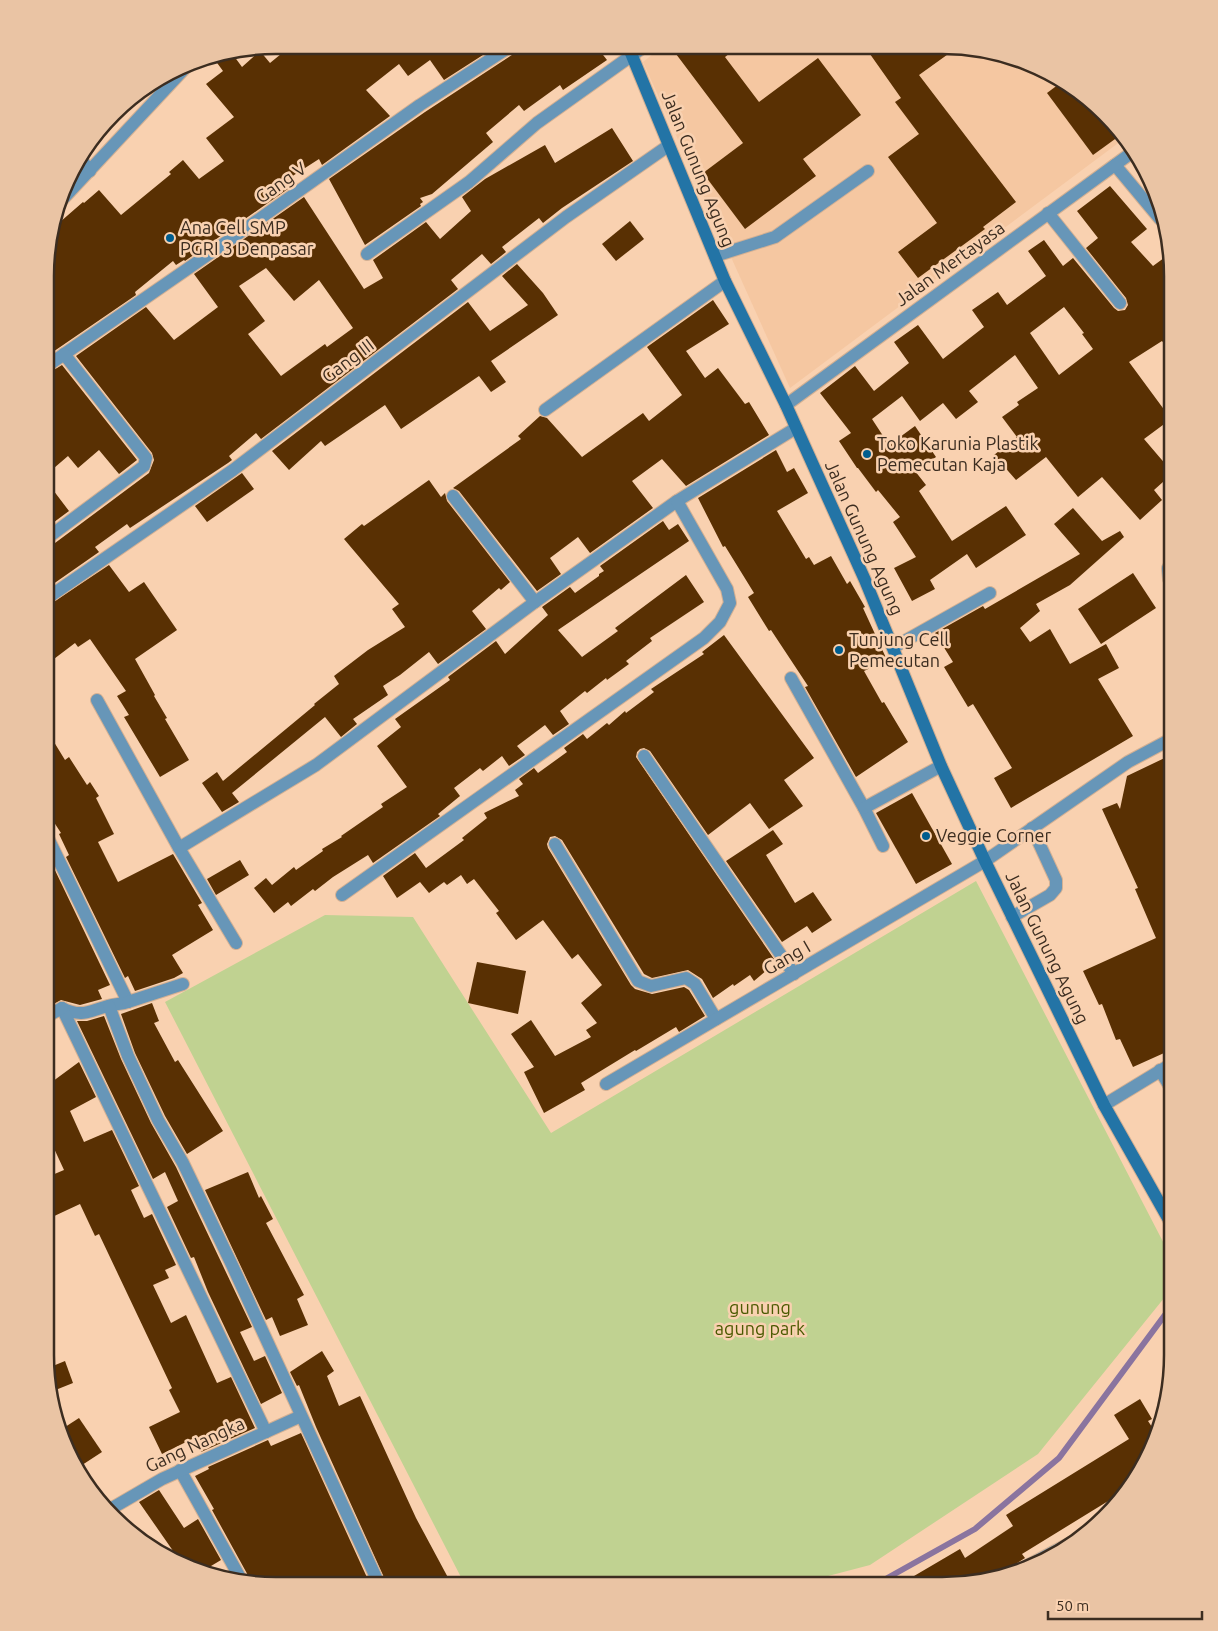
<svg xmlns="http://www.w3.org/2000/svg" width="1218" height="1631" font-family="Ubuntu,sans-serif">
<rect width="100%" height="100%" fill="#f9d1b0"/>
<path fill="#f5c7a1" d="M663,46L973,47L1071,84L1116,124L1125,138L790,388L643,62Z"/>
<path fill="#c0d291" d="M976,881L1173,1261V1287L1038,1454L870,1565L790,1586L465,1585L165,1002L325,915L413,917L551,1133Z"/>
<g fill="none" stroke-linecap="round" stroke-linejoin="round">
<path stroke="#8a749f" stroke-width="6" d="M866,1586L882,1581L975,1529L1059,1458L1173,1304"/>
</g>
<g fill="#593003" fill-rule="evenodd">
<path d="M292,45H372L377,52L386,45L497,46L444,80L430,60L408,76L399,64L366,90L390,116L322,165L319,159L291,177L295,184L185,261L184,260L176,265L173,261L135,292L136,295L47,356V245L52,229L83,202L84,203L99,190L121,215L171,174L169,172L183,160L199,179L224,161L206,138L234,117L206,84L223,71L212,56L231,52L242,67L260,51L270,63Z"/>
<path d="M519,46H596L607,60L563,90L560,85L524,111L519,105L486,133L493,142L432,194L420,198L423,202L420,204L421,206L365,245L329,179L425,112L515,53Z"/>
<path d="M670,46H739L725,57L759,102L818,58L861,115L803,159L816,176L745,229L703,173L743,143Z"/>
<path d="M865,47H958L919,75L1016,202L983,227L985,229L918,278L898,252L937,223L888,157L919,134L895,102L901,98Z"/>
<path d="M1063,81L1071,84L1116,124L1122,134L1093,155L1047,93Z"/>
<path d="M612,128L633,161L562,208L543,223L539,218L502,247L506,252L491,264L482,254L451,280L458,289L261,439L256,433L229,456L232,460L228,463L130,528L127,524L95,547L99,552L46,589V547L51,546L149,473L154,460L152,453L76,356L146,307L174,340L218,307L194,274L304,197L364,289L383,278L373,260L426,222L440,239L471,211L462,197L485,179L545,145L555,163ZM266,268L294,301L319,280L353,328L327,347L325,344L281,376L248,334L265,321L239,286Z"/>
<path d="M1110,186L1147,229L1131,242L1153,266L1168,255L1173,276V355L1162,341L1129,362L1171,419L1144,439L1173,473L1154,490L1162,500L1140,520L1102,477L1078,497L1046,457L1016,480L994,455L1017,437L1002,417L1019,405L1017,402L1038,388L1015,355L969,391L978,402L956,419L943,403L920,421L902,396L872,419L889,445L915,426L936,457L915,471L926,485L919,491L952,541L1006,506L1026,535L976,568L967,554L930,580L935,589L912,601L894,568L916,557L893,522L900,517L878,490L876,492L858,468H857L839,441L851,433L820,393L855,366L874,391L909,363L894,342L918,325L943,359L984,327L972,310L998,292L1007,305L1046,276L1028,251L1044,240L1063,266L1073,258L1114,308L1118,311L1125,310L1128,305L1126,298L1086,248L1098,238L1077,211ZM1064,307L1084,333L1082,334L1093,349L1059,375L1030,333Z"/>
<path d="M630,221L644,239L616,261L602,244Z"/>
<path d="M517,264L543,293L558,315L491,361L506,382L491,392L479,376L401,429L385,405L325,446L321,441L289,470L272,451L468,302L490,331L528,305L502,276Z"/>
<path d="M713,300L729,324L686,351L705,378L718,368L745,404L749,402L769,435L686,486L662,459L632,481L653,508L590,553L578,537L550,558L561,574L537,591L459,491L453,488L521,439L518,436L540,416L547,418L582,457L643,413L649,421L682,395L647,347Z"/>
<path d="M62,365L137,460L119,474L99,450L78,468L68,456L47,474V374Z"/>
<path d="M776,450L787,472L794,468L808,493L777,511L806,559L809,557L814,565L831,556L847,584L850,581L865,607L863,608L887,660L864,671L882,703L884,702L908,742L856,777L805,687L808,686L771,630L769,631L748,597L754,593L725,546L723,547L698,498Z"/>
<path d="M242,473L254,489L207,522L195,506Z"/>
<path d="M429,480L441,497L445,493L447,501L510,582L501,590L499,588L472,611L486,629L438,664L429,652L400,675L383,686L388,695L353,719L357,724L341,737L325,717L232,793L239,802L222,812L202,783L217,772L223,781L315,705L314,704L339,684L334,676L368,650L405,627L392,609L399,604L344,539L362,524L364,526Z"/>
<path d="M47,482L69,511L46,528L47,508Z"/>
<path d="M1073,508L1102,541L1120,531L1124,537L1070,585L1036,604L1040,611L1020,628L1030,642L1050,629L1070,664L1106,644L1119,668L1098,679L1133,736L1011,808L994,778L1012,768L973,704L968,707L944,667L953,662L935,633L983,606L985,609L1080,554L1054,524Z"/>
<path d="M663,521L669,530L678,524L689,541L558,630L582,657L618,631L615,628L686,575L704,602L650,638L652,641L626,661L629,664L607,680L606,678L587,693L585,691L560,711L569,724L553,735L545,725L517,746L525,755L509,766L502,756L483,771L480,768L454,788L460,796L438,814L440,816L373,863L368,855L333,877L315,891L313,889L291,906L288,902L274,913L254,888L266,878L272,885L294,867L296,870L323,851L322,849L342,837L341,836L383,807L381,804L407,787L377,746L401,727L395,719L450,680L448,677L496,641L505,654L548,615L542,607L570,587L575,593L599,576V574L604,571L600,566Z"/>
<path d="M109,565L129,592L144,582L177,630L135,659L155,695L154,696L167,718L165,719L189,760L160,777L124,717L129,715L117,696L126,691L90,639L78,647L75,643L46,665V607Z"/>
<path d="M1133,573L1156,608L1101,644L1078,609Z"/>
<path d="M724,635L814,758L784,780L803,806L769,829L750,803L708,835L650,751L644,748L640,749L637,752L636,757L774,959L765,965L768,969L754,981L750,975L734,986L733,984L713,998L702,979L688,970L652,978L644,974L562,840L555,836L550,837L547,844L548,848L631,985L635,989L652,994L684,987L689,990L705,1016L679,1032L676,1027L636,1051L635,1050L581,1083L585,1090L544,1113L524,1072L534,1067L511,1034L531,1020L555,1056L591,1037L586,1030L597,1023L581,1003L602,985L578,954L572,959L543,920L516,940L496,913L499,911L474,879L467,884L461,875L447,885L444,882L429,893L420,882L397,898L383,876L415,853L426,868L464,840L462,838L487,818L484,813L519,796L515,790L523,784L519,779L534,768L538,773L567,752L564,748L583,734L587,739L607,723L609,725L625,711L626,713L654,692L651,689L704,654L702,652Z"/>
<path d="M46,729L65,760L69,757L87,785L90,782L99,796L96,798L114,834L98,842L118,882L173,854L202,903L198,905L213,930L172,955L183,973L174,978L135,991L128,976L125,978L66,857L69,855L59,834L61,833L46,810Z"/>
<path d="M1173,754V1049L1133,1067L1120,1039L1116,1040L1102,1004L1099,1005L1083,971L1156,938L1135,889L1138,888L1102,809L1117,803L1120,809L1127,776Z"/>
<path d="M912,793L952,864L916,884L876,813Z"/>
<path d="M773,830L783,844L766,855L795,903L813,892L832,920L812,933L807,926L782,942L726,861Z"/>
<path d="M240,860L249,875L216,895L207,879Z"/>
<path d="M52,864L110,985L98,990L102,999L80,1005L61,1000L46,1008V867Z"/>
<path d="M477,962L526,971L518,1014L468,1003Z"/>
<path d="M152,1003L159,1021L154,1023L175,1062L178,1060L223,1131L187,1154L165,1116L135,1053L121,1014Z"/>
<path d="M104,1016L121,1059L151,1123L176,1167L252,1327L240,1332L254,1361L265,1356L282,1393L261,1404L208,1292L194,1257L191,1258L167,1207L178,1201L165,1172L153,1179L77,1021H87Z"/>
<path d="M79,1062L96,1097L70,1111L84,1142L112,1130L139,1186L131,1190L144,1218L152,1214L176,1265L165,1270L169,1278L153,1285L171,1323L186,1315L217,1383L231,1377L255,1428L201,1452L194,1438L162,1454L149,1427L180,1412L169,1390L172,1388L99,1234L95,1236L80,1204L50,1218L45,1208V1178L64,1170L45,1129V1087Z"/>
<path d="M248,1172L259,1198L261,1196L273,1219L266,1223L304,1295L297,1299L308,1325L280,1336L272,1317L266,1320L205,1190Z"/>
<path d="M322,1351L334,1371L327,1376L339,1406L360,1396L416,1518L452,1585L387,1584L316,1427L299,1385L297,1386L290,1372Z"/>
<path d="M65,1361L73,1383L53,1391L48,1368Z"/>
<path d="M1140,1399L1152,1419L1148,1421L1158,1436L1131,1487L1022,1554L1025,1558L1003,1572L942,1586H897L960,1549L965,1558L1013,1526L1006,1515L1129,1439L1114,1415Z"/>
<path d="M79,1418L102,1452L76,1469L69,1458L62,1429Z"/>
<path d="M301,1433L370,1584H251L250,1579L212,1510L214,1509L195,1476L209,1469L208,1467L268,1440L271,1446Z"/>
<path d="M159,1490L184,1528L198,1519L221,1560L206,1569L178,1558L139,1502Z"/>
</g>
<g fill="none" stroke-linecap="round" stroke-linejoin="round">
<defs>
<g id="service">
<path d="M715,256L775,237L868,171"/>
<path d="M1173,586L1169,579L1168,568L1173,561"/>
<path d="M894,647L990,593"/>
<path d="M985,861L1128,762L1173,738"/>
<path d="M1012,917L1050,895L1056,888V880L1032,828"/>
<path d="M1160,1070L1173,1092"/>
<path d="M1104,1105L1173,1063"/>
</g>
<g id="minor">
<path d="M79,157L90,171"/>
<path d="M1115,165L1160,219"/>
<path d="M62,200L187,66"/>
<path d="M1048,213L1120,303"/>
<path d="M367,254L469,182L537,123L645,46"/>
<path d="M47,366L248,227L420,105L511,46"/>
<path d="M786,405L1134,151"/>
<path d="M545,410L725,281"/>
<path d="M453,496L535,602"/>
<path d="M46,539L144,466L146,458L64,354"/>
<path d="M46,599L233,470L566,217L668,146"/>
<path d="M791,678L864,808L883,846"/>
<path d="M97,700L179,848L236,943"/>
<path d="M644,756L794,974"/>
<path d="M864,808L941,766"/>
<path d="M46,834L128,1002C122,1004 115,1004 108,1006C89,1011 82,1018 62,1008"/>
<path d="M555,844L638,981L651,986L686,978L695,984L716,1019"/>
<path d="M179,848L316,765L535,602L677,501L796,428"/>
<path d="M342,895L704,638L720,622L730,603L727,589L677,501"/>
<path d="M128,1002L183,984"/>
<path d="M109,1006L128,1056L158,1120L183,1163L232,1265L379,1584"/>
<path d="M62,1008L266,1432"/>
<path d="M46,1017L62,1008"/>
<path d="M606,1084L985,861"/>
<path d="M180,1470L243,1583"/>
<path d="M107,1511L162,1479L301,1416"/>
<path d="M1027,1566L1082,1537"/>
</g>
<path id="secondary" d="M628,46L725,281L786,405L865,580L941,766L985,861L1104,1105L1173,1227"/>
</defs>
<use href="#service" stroke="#d3b093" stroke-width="14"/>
<use href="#minor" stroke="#d3b093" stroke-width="14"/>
<use href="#secondary" stroke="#d3b093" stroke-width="14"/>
<use href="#service" stroke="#6796b8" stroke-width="12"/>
<use href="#minor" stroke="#6796b8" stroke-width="12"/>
<use href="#secondary" stroke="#2374a6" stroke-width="12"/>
</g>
<g fill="#005d8e" stroke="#f9d1b0" stroke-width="2">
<circle cx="170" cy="238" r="5"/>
<circle cx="867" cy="454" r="5"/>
<circle cx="839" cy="650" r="5"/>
<circle cx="926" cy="836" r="5"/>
</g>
<g text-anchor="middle" stroke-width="5" stroke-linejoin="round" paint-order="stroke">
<g font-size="18" fill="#3c2d20" stroke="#f9d1b0">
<text transform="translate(698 169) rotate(68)" y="6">Jalan Gunung Agung</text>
<text transform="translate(281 183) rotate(-35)" y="6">Gang V</text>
<text transform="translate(950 264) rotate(-36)" y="6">Jalan Mertayasa</text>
<text transform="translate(348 361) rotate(-37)" y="6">Gang III</text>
<text transform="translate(864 538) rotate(66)" y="6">Jalan Gunung Agung</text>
<text transform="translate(1047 948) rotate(64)" y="6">Jalan Gunung Agung</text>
<text transform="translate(787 958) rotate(-30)" y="6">Gang I</text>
<text transform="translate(195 1445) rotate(-25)" y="6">Gang Nangka</text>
</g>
<g font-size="18" fill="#3c2d20" stroke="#f9d1b0" text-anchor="start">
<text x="180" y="234">Ana Cell SMP<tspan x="180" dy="21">PGRI 3 Denpasar</tspan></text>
<text x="877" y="450">Toko Karunia Plastik<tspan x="877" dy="21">Pemecutan Kaja</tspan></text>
<text x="849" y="646">Tunjung Cell<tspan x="849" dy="21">Pemecutan</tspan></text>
<text x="936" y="842">Veggie Corner</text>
</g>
<g font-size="18" fill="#4a5a01" stroke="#f9d1b0">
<text x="760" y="1314">gunung<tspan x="760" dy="21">agung park</tspan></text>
</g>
</g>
<path d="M0 0H1218V1631H0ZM276 54H942A222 222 0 0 1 1164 276V1355A222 222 0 0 1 942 1577H276A222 222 0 0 1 54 1355V276A222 222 0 0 1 276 54Z" fill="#eac4a4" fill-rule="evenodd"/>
<path fill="none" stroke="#3c2d20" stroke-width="2.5" d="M276 54H942A222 222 0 0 1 1164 276V1355A222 222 0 0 1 942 1577H276A222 222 0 0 1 54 1355V276A222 222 0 0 1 276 54Z"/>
<path d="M1048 1611v8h154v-8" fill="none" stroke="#3c2d20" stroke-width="2.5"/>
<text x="1056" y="1611" font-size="15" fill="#3c2d20" stroke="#f9d1b0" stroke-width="4" paint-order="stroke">50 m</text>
</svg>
